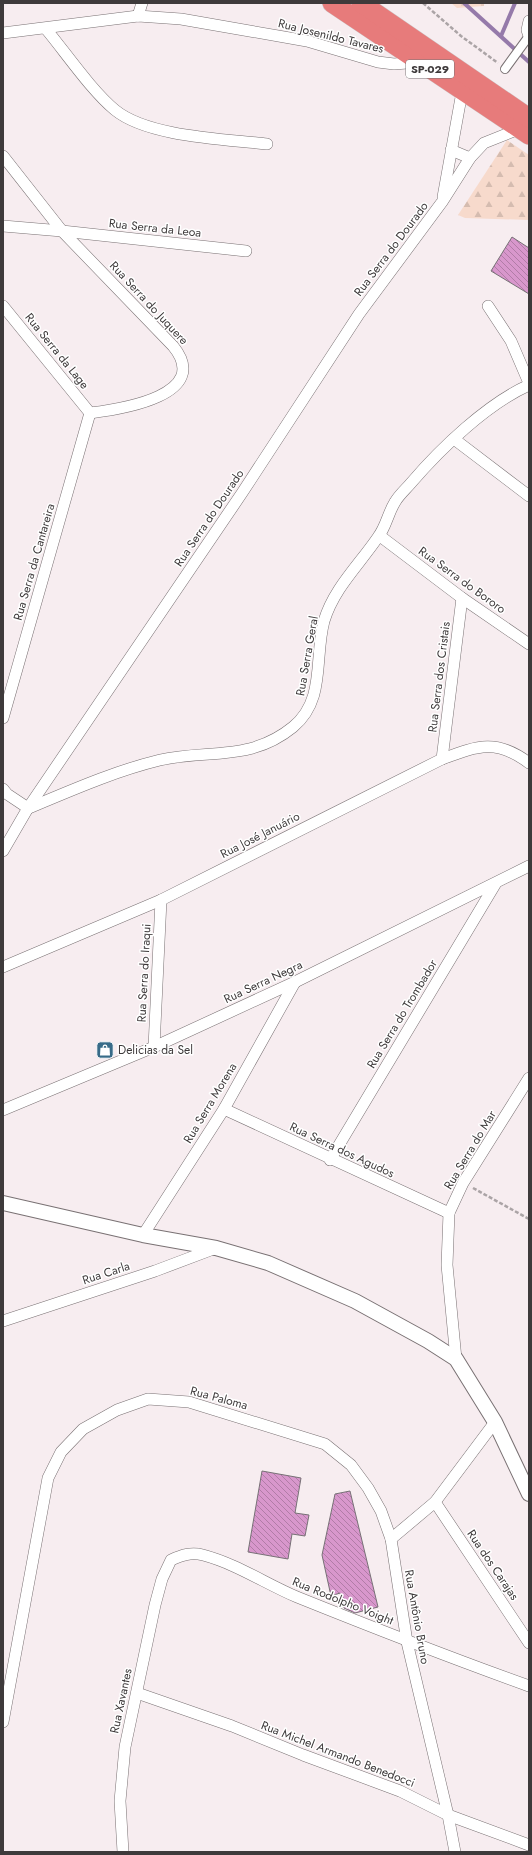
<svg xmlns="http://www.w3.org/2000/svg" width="532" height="1855" font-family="Jost,sans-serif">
<defs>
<pattern id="forest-firs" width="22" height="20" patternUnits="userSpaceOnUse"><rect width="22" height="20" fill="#f7dacc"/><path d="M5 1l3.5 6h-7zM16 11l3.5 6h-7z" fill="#d5bcb0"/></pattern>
<pattern id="wetland-marsh" width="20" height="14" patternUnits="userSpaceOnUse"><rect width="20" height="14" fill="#f7dacc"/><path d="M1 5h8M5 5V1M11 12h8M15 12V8" fill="none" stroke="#d5bcb0"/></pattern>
<pattern id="building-back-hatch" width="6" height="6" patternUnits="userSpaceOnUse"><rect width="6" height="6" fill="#d897cc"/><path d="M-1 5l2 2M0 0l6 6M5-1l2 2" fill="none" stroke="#b17ca7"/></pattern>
</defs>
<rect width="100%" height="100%" fill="#f7edf0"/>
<path fill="url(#forest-firs)" d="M507,140L529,155V220L465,218L458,215Z"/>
<path fill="url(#wetland-marsh)" d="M451,3H484V6L457,8Z"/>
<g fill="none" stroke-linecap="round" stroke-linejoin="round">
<g stroke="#957aaa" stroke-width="4">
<path d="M464,3L529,62"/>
<path d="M501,36L515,3"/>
</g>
</g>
<g fill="url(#building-back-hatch)" stroke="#777176">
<path d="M512,237L529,248V294L491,271Z"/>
<path d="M262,1471L301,1478L295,1513L309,1515L305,1536L292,1534L288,1559L248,1552Z"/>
<path d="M350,1491L378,1607L355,1613L344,1608L340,1593L331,1596L322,1555L335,1494Z"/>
</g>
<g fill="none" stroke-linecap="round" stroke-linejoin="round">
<defs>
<path id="pedestrian" d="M505,69L529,36"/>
<g id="minor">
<path d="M138,16L142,3"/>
<path d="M529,21L527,30L529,36"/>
<path d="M46,29C66,53 91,90 115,110C148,137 225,139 267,144"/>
<path d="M3,33L138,16L181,19L307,41L378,62L394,64L420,62"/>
<path d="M451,150L470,158"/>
<path d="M3,156L62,231L173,346C213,395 122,409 90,413"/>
<path d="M443,197L462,92"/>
<path d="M3,226L62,231L246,251"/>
<path d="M3,306L90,413"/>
<path d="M488,306L511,341L529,383"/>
<path d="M454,439L529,496"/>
<path d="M380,536L462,598L529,644"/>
<path d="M3,718L90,413"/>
<path d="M442,759L462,598"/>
<path d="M3,789L7,794L28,808"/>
<path d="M29,808C72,790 115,771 160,760C208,749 250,762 293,727C326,700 314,658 324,621C334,588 359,565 378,537C386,527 388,513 395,502C399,495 406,489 411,483C441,448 487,404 529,385"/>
<path d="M3,851L28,808L242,493L359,314L442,202L470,158L484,143L519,129"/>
<path d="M3,967L161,900L442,759C477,746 496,738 529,763"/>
<path d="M154,1047L161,900"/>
<path d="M224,1109L449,1213"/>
<path d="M3,1110L154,1047L295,982L529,866"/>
<path d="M330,1160L496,883"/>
<path d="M143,1235L224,1109L295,982"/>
<path d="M3,1321L155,1271L216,1248"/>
<path d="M456,1359L447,1265L449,1213L463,1183L529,1078"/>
<path d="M435,1502L529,1643"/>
<path d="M137,1693L232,1726L303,1755L400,1791L448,1815L529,1845"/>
<path d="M3,1722L48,1478L61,1452L83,1429L117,1410L148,1399L189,1402L325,1444L351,1465L368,1488L381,1511L391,1539"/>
<path d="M123,1852L120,1801L125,1747L155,1605L162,1579L171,1560C182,1555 191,1552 203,1555C237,1564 266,1584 297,1597C374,1628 451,1658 529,1686"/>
<path d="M455,1852L448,1815L407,1642L391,1539L435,1502L495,1422"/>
</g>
<path id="tertiary" d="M3,1203L143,1235L216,1248L268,1263L355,1301L428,1341L456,1359L495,1422L529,1494"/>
<g id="trunk">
<path d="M332,3L529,135"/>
<path d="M361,3L529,118"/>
</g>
</defs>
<use href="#pedestrian" stroke="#797173" stroke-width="10"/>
<use href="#minor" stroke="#797173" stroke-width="12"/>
<use href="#tertiary" stroke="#797173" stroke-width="16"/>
<use href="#trunk" stroke="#cdcccc" stroke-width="20"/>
<g stroke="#aba4a6" stroke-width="2.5" stroke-dasharray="4 2" stroke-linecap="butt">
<path d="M423,3L461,36L498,63"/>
<path d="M473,1188L529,1219"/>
</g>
<use href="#pedestrian" stroke="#fff" stroke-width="8"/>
<use href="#minor" stroke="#fff" stroke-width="11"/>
<use href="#tertiary" stroke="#fff" stroke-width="14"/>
<use href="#trunk" stroke="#e77b7b" stroke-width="19"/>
</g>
<defs>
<symbol id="shop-square" viewBox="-11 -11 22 22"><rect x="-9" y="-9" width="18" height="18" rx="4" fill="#376b88" stroke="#fff"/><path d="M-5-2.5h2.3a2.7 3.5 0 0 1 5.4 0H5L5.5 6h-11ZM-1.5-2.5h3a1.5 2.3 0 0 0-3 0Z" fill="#fff"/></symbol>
</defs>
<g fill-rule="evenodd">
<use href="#shop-square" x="95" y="1040" width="20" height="20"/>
</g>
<g text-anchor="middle" stroke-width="3" stroke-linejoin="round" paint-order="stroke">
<rect fill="#fff" stroke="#787576" stroke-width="1" x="406" y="60" width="48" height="18" rx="3"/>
<g font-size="11" font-weight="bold" fill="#3e3a3b">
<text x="430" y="73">SP-029</text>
</g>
<g font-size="12" fill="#3e3a3b" stroke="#fff">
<text transform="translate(331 36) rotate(14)" y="4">Rua Josenildo Tavares</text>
<text transform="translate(155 228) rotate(6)" y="4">Rua Serra da Leoa</text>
<text transform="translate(391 249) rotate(-53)" y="4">Rua Serra do Dourado</text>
<text transform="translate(149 303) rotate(47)" y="4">Rua Serra do Juquere</text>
<text transform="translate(57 351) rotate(51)" y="4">Rua Serra da Lage</text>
<text transform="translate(209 518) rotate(-56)" y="4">Rua Serra do Dourado</text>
<text transform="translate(34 562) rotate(-74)" y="4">Rua Serra da Cantareira</text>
<text transform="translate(462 580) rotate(36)" y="4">Rua Serra do Bororo</text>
<text transform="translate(307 656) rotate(-80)" y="4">Rua Serra Geral</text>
<text transform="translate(439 677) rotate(-83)" y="4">Rua Serra dos Cristais</text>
<text transform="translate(260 835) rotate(-27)" y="4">Rua José Januário</text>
<text transform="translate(144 973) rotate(-87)" y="4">Rua Serra do Iraqui</text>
<text transform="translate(263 982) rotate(-25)" y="4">Rua Serra Negra</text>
<text transform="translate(402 1014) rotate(-59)" y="4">Rua Serra do Trombador</text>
<text transform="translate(210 1103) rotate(-59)" y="4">Rua Serra Morena</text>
<text transform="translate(342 1150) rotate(25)" y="4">Rua Serra dos Agudos</text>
<text transform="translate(470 1150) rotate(-59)" y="4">Rua Serra do Mar</text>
<text transform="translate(106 1273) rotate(-18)" y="4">Rua Carla</text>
<text transform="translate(219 1398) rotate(15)" y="4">Rua Paloma</text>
<text transform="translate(493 1565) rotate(56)" y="4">Rua dos Carajas</text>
<text transform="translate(343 1601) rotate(22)" y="4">Rua Rodolpho Voight</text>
<text transform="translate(417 1617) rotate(80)" y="4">Rua Antônio Bruno</text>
<text transform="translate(121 1701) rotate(-78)" y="4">Rua Xavantes</text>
<text transform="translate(338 1754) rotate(21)" y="4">Rua Michel Armando Benedocci</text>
</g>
<g font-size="12" fill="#3e3a3b" stroke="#fff" text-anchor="start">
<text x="118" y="1054">Delicias da Sel</text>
</g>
</g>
<rect width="532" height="1855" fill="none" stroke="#3e3a3b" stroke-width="8"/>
</svg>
